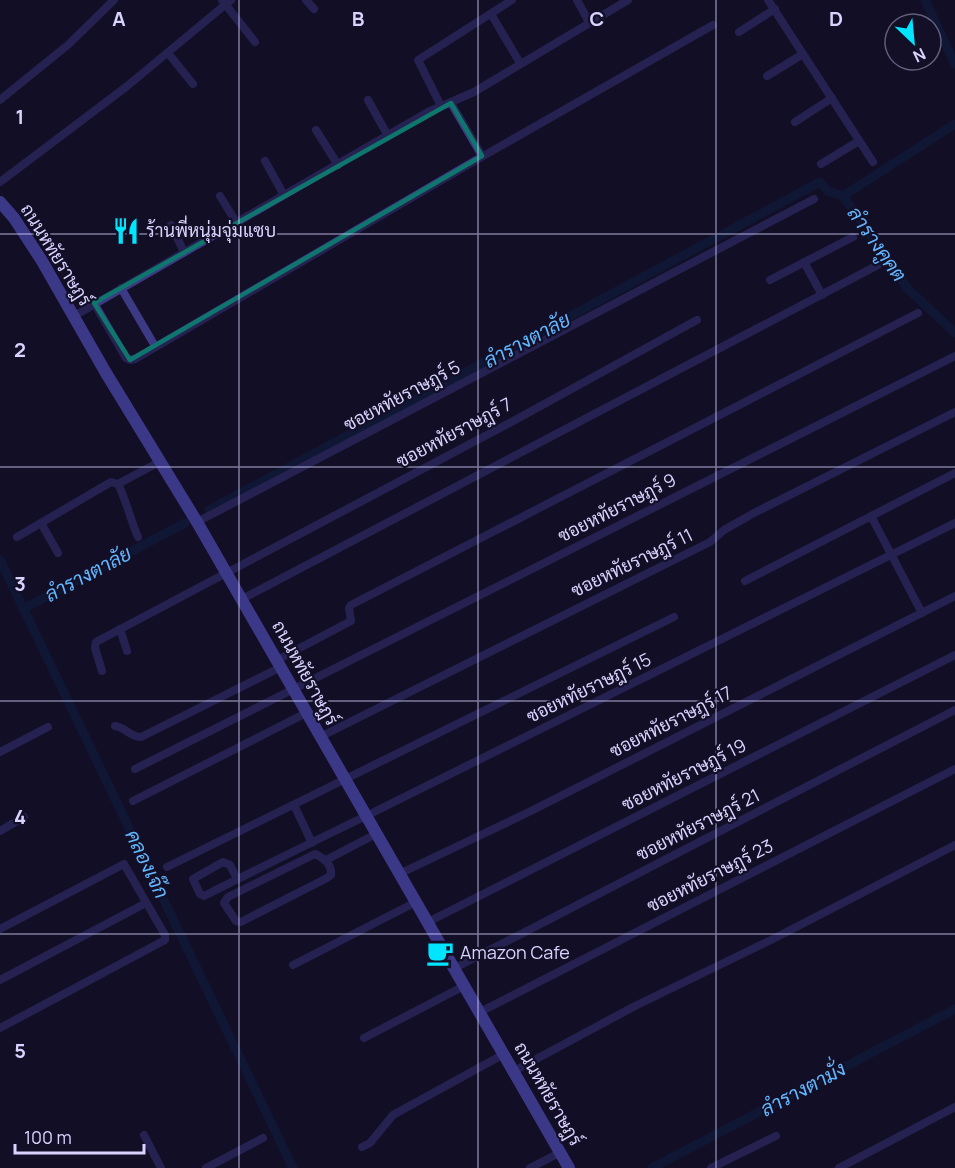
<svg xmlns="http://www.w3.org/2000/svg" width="955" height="1168" font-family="Manrope,Sarabun,sans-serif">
<rect width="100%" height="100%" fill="#130f26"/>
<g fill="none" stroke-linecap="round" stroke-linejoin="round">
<g stroke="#0c2248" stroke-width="9">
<path d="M925,0L955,64"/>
<path d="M955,124L843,196L908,289L955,333"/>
<path d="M209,510L820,182L828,191L843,196"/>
<path d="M0,560L293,1168"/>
<path d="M23,609L185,523"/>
<path d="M652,1168L955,1009"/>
</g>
<g stroke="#3d3a85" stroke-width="8">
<path d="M222,0L255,42"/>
<path d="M306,0L314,9"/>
<path d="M577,0L589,22"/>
<path d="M768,0L873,162"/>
<path d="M491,14L520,63"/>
<path d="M739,32L775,9"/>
<path d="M168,53L193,84"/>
<path d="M767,76L803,54"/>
<path d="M0,100L69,44L114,0"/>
<path d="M368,100L388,136"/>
<path d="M451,103L482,156"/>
<path d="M441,106L418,60L512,0"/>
<path d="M795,122L832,98"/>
<path d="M316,130L338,165"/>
<path d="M265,161L284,195"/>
<path d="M821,164L859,141"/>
<path d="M0,182L126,87L231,0"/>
<path d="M220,196L236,222"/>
<path d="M171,225L184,252"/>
<path d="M804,262L822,295"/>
<path d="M770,280L853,237"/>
<path d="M121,288L155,346"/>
<path d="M94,303L126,358L130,360L135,359L471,163L713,25"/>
<path d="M74,316L428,112L474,92L628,0"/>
<path d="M118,484C127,502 130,519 138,537"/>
<path d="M871,516L922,613"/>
<path d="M197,522L814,199"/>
<path d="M41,523L58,553"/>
<path d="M17,537L111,482L118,484L161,461"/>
<path d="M745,581L955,473"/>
<path d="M242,599L878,265"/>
<path d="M120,629L127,651"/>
<path d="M277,660L351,621L349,608L351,605L918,313"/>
<path d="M102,671L95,648L96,642L517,419L697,320"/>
<path d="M115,726C125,727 130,737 141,737L281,667"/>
<path d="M320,737L710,542L724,530L754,513L955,412"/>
<path d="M0,752L48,727"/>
<path d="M135,769L955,356"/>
<path d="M133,801L306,713"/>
<path d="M294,805L312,843"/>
<path d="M0,831L24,817"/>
<path d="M315,854C324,858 332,864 331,875L327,878L241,922L236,921L224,903L228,897Z"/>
<path d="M326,860L376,834"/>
<path d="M167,867L674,617"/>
<path d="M399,874L529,812L955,596"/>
<path d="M237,879L230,865L223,862L193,879L200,894L204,896C258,869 312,842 366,816L955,523"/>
<path d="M428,922L955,655"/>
<path d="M0,929L124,864L165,935V940L0,1028"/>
<path d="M293,965L416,902"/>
<path d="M455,968L955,710"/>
<path d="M0,980L146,903"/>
<path d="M480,1012L955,769"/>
<path d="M364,1038L464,986"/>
<path d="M514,1071L635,1006L773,939L955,845"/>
<path d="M144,1135L161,1168"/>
<path d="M362,1147L370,1143L393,1115L504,1054"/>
<path d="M206,1168L263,1138"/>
<path d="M530,1168L561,1152"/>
<path d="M711,1168L776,1136"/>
<path d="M839,1168L955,1107"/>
</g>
<path stroke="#6f6bff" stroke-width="12" d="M0,202L14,218L42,261L106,373L197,522L569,1168"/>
</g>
<path d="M0 0H955V1168H0ZM451,103L482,156L130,360L94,303Z" fill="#130f26" fill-opacity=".55" fill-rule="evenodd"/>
<path fill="none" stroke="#0f766e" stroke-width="4.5" stroke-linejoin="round" d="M451,103L482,156L130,360L94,303Z"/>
<path fill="none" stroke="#d9d4ff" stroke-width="1.5" stroke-opacity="0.55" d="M239,0V1168M478,0V1168M716,0V1168M0,234H955M0,467H955M0,701H955M0,934H955"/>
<defs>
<symbol id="restaurant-bare" viewBox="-9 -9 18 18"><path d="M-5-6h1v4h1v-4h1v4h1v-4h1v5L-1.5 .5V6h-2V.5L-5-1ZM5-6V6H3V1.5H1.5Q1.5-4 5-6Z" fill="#00e5ff" stroke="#130f26" stroke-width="2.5" paint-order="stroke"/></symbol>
<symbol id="cafe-bare" viewBox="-9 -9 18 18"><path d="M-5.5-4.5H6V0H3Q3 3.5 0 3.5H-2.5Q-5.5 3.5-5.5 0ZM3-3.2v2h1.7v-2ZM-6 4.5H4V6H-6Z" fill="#00e5ff" stroke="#130f26" stroke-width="2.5" paint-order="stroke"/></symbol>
</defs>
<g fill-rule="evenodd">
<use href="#restaurant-bare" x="107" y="212" width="38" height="38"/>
<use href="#cafe-bare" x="421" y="934" width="38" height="38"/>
</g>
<g text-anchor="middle" stroke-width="4.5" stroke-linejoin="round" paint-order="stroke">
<g font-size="18" fill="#d9d4ff" stroke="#130f26" text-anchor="start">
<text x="146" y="237">ร้านพี่หนุ่มจุ่มแซบ</text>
<text x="460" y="959">Amazon Cafe</text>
</g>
<g font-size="18" fill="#d9d4ff" stroke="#130f26">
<text transform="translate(56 255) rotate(58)" y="6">ถนนหทัยราษฎร์</text>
<text transform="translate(402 396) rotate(-28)" y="6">ซอยหทัยราษฎร์ 5</text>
<text transform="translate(454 433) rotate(-28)" y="6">ซอยหทัยราษฎร์ 7</text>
<text transform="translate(617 508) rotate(-27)" y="6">ซอยหทัยราษฎร์ 9</text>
<text transform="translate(632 563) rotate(-26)" y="6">ซอยหทัยราษฎร์ 11</text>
<text transform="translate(305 673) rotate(61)" y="6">ถนนหทัยราษฎร์</text>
<text transform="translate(589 688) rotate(-26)" y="6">ซอยหทัยราษฎร์ 15</text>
<text transform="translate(671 722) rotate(-27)" y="6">ซอยหทัยราษฎร์ 17</text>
<text transform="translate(684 775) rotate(-27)" y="6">ซอยหทัยราษฎร์ 19</text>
<text transform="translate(698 825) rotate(-27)" y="6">ซอยหทัยราษฎร์ 21</text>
<text transform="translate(710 876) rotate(-27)" y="6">ซอยหทัยราษฎร์ 23</text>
<text transform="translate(548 1094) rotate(60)" y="6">ถนนหทัยราษฎร์</text>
</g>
<g font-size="20" font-style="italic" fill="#62b6ff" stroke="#130f26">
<text transform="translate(877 244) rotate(55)" y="7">ลำรางคูคต</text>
<text transform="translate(527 340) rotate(-28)" y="7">ลำรางตาลัย</text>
<text transform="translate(88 574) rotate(-28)" y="7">ลำรางตาลัย</text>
<text transform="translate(147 864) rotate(64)" y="7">คลองเจ๊ก</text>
<text transform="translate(803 1089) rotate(-28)" y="7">ลำรางตามั่ง</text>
</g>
</g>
<g font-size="20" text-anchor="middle" font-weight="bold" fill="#d9d4ff" stroke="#130f26" stroke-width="4.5" stroke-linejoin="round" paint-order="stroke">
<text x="119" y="26">A</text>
<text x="358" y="26">B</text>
<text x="597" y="26">C</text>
<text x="836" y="26">D</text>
<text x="20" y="124">1</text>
<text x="20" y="357">2</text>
<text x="20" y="591">3</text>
<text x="20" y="824">4</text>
<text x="20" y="1058">5</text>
</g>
<g transform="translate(913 42) rotate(154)"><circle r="28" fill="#130f26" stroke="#625e7d" stroke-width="1.5"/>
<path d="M0-4.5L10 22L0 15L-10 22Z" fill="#00e5ff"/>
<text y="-9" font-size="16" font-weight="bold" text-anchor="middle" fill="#d9d4ff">N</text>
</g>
<path d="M15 1144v9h129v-9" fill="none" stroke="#d9d4ff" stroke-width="3"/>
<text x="24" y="1144" font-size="18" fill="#d9d4ff" stroke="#130f26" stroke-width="4.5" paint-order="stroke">100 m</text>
</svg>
